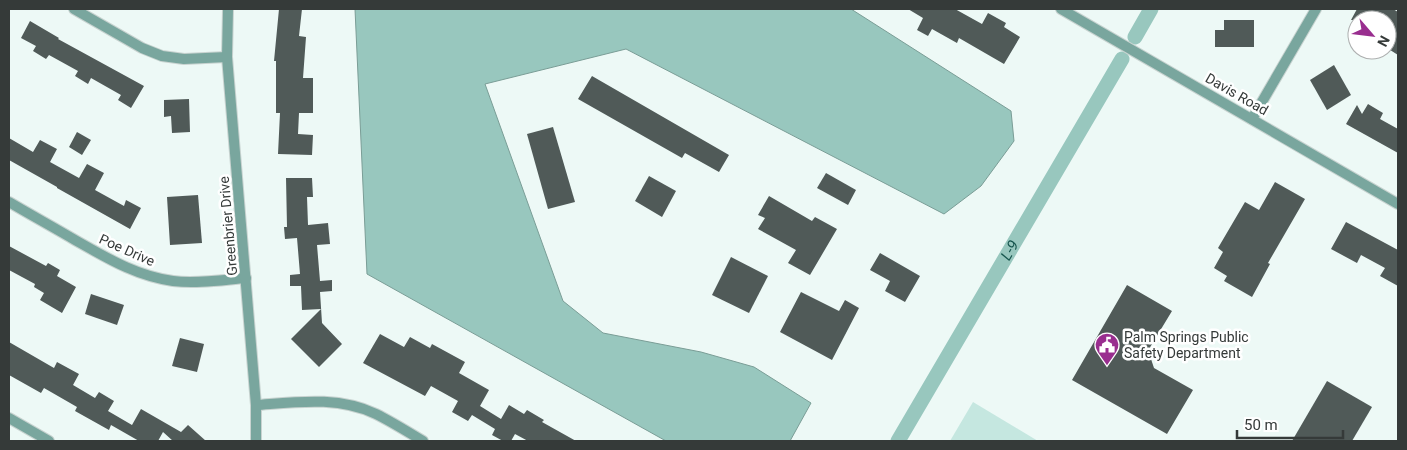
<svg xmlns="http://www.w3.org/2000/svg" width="1407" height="450" font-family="Roboto,sans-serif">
<rect width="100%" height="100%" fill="#edf9f6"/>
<path fill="#c5e7e0" d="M973,402L1038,441H950Z"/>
<path fill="#98c7be" stroke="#7a9d96" d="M355,9H851L1011,111L1014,141L981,186L944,214L626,49L485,84L563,301L603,333L701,352L754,367L811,403L790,441H666L367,274Z"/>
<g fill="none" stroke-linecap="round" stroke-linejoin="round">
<g stroke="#98c7be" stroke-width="15">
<path d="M1135,37L1151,9"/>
<path id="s1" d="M898,441L1122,59"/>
</g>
</g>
<g fill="#505a58">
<path d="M279,9H302L299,36L306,37L303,78H313V113H299L298,134L313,135L312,155L278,154L280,113H276V61H274Z"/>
<path d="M908,9H955L982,24L988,13L1006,23L1004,27L1020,37L1004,64L959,38L957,43L932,29L928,36L917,30L923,18Z"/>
<path d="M1357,9H1393L1398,12V55L1387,48V20H1351Z"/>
<path d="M1224,20H1254V47H1215V30H1224Z"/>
<path d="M30,21L59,38L58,39L144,86L131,108L118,100L121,95L91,78L88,84L75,76L78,71L49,55L46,59L33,51L36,46L21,38Z"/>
<path d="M1334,65L1351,95L1327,110L1310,80Z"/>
<path d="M592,76L729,155L719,172L685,153L682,158L578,99Z"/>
<path d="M189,99L190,132L172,133L171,116L164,117V100Z"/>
<path d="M1368,104L1383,113L1380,119L1398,129V153L1346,124L1357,105L1362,114Z"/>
<path d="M553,127L575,202L548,209L527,134Z"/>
<path d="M77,132L91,140L82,155L69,147Z"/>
<path d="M9,138L33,152L40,140L57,149L50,162L79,178L87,164L104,173L95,190L124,206L126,200L141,208L130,229L57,188V187L9,160Z"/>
<path d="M826,173L856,190L848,205L817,188Z"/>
<path d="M649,176L676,191L662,217L635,201Z"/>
<path d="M286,178H312L313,197H307L308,225L328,223L330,244L317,245L320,281L332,280V291L320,292L322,323L342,344L319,367L291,339L321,309L302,310L301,286H290V275L300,274L297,238L285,239L284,227H287Z"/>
<path d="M1275,182L1305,199L1268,263L1270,264L1252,297L1224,281L1227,276L1214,268L1223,252L1218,248L1245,202L1259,210Z"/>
<path d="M198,195L202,243L170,245L167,197Z"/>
<path d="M769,196L812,221L815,217L837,229L810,275L788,263L796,250L758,229L765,218L758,215Z"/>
<path d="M1346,222L1398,250V286L1380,276L1385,268L1361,255L1357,263L1331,249Z"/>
<path d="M9,246L46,266L48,263L60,270L57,276L76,287L62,313L40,300L44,293L34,287L35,284L9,270Z"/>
<path d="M880,253L920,276L905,302L885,291L890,281L870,270Z"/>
<path d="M731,257L768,276L749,313L712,295Z"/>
<path d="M1127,285L1172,311L1149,349L1151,359L1154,368L1193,390L1167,434L1072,380Z"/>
<path d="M801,292L839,311L845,300L859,308L832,360L780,332Z"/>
<path d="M91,294L124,305L117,325L85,314Z"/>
<path d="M380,334L404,347L410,337L430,348L432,344L465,362L459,373L489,390L480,406L501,419L509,405L524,414L527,410L544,420L542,422L576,441H528L515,434L511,441H503L492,435L495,429L472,415L468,421L452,412L458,401L431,386L425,396L363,363Z"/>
<path d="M180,338L204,344L197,372L172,366Z"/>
<path d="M9,342L54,368L57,362L79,374L73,385L95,398L99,392L114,401L108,411L132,425L141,409L181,432L188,425L206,441H173L163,432L158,441H139L111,425L109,430L75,411L77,407L44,388L41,393L9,375Z"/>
<path d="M1327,381L1372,407L1352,441H1292Z"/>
</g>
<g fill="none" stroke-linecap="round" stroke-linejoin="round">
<defs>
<g id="minor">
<path d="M74,9L142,48L162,56L184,59L227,57"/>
<path d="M1252,119L1316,9"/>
<path d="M9,202C31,215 53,227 75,240C107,258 136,276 173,281C197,284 222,280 246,278"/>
<path d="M256,405C297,402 338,396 376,414C392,422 408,432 423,441"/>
<path d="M9,418L49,441"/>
</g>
<g id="tertiary">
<path d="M228,9L227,57L256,405V441"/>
<path d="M1061,9L1398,204"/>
</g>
</defs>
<use href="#minor" stroke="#c8d3d0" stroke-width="12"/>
<use href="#tertiary" stroke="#c8d3d0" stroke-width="12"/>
<use href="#minor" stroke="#79a69e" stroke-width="10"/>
<use href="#tertiary" stroke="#79a69e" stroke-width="10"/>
</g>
<defs>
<symbol id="civic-pin" viewBox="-11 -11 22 30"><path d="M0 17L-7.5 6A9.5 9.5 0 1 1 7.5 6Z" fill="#992e8f" stroke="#fff"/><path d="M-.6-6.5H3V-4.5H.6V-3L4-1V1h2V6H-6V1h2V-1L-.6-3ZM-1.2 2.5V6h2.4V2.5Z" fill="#fff"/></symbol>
</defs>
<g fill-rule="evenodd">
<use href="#civic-pin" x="1093" y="331" width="28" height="38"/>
</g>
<g text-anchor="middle" stroke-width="5" stroke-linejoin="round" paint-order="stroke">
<g font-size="14" fill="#353a39" stroke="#fff">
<text transform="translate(1237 94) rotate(30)" y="5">Davis Road</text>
<text transform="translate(228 226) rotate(-95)" y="5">Greenbrier Drive</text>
<text transform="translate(127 250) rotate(24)" y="5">Poe Drive</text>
</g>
<g font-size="14" fill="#353a39" stroke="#fff" text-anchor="start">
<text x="1124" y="342">Palm Springs Public<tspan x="1124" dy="16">Safety Department</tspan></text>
</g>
<g font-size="15" font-style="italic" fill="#17564e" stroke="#fff">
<text dy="5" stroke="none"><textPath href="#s1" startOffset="221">L-9</textPath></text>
</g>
</g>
<rect width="1407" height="450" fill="none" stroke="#353a39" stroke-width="20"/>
<g transform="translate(1372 35) rotate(118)"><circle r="24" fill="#ffffff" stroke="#aeb0b0"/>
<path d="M0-4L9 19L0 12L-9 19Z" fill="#992e8f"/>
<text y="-8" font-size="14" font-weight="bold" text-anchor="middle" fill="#353a39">N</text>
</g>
<path d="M1237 430v8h106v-8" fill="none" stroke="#353a39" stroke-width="2.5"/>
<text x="1244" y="430" font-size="15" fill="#353a39" stroke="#ffffff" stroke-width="4" paint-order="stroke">50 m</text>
</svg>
